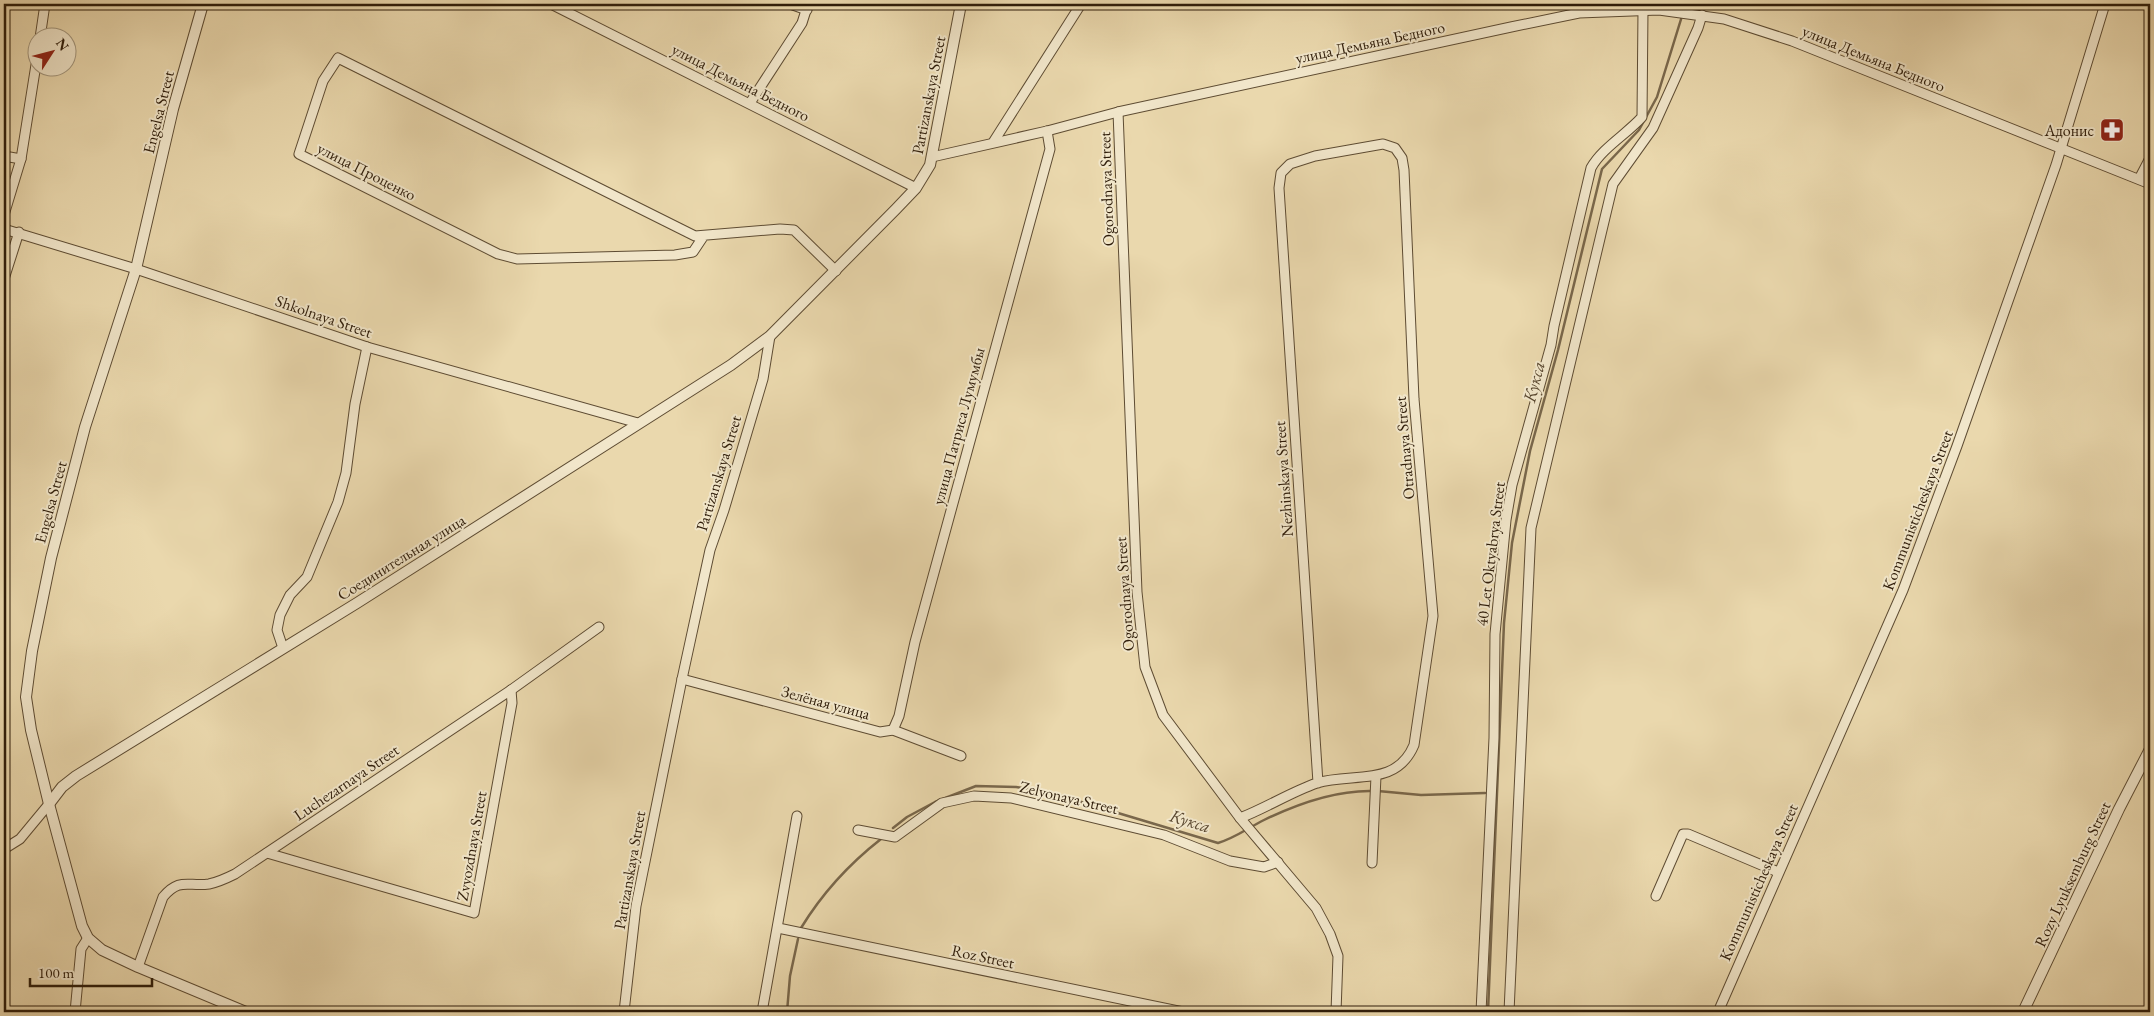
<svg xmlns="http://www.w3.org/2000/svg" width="2154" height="1016" font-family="'EB Garamond',serif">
<rect width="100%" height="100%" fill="#ead8ad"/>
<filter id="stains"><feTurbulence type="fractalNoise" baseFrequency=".004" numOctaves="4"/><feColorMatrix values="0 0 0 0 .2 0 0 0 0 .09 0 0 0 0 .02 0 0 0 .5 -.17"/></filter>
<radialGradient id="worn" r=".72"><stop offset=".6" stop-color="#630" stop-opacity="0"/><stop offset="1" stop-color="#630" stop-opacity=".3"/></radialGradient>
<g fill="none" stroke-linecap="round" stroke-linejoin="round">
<g stroke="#79674b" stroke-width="2.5">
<path d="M1683,11L1685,4"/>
<path d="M1378,791L1421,795L1485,793"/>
<path d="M893,828L907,817L935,802L976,786L1016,787L1048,792L1218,843C1235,838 1248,828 1264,820C1297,804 1336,790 1373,791"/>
<path d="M801,928C823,892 849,864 881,839"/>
<path d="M787,1012L790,976L798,939"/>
<path d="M1488,1012L1504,623L1512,543L1530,451L1558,350L1602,169L1639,130L1657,97L1682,16"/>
</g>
<defs>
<g id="minor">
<path d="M551,4L916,188"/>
<path d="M790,4L807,10"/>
<path d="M40,38L45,4"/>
<path d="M750,103L802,23L808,4"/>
<path d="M1118,112L1137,592L1145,667L1163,715L1240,818L1316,908L1330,934L1338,956L1336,1012"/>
<path d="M994,141L1081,4"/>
<path d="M4,156L21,159"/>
<path d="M932,157L1047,131L1118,112L1511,27L1579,13L1659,10L1724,19L1792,41L2150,184"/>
<path d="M2139,179L2150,158"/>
<path d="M4,215L21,159L38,52"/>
<path d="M4,229L136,269L367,347L638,423"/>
<path d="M703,237L693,252L675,255L517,259L498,254L299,154L323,81L338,58L695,236L780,229L794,230L836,271"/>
<path d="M4,279L19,232"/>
<path d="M283,648L277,630L280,615L290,595L307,577L338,502L346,473L355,404L367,347"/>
<path d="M682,679L880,732L893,730L961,756"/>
<path d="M893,730L899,716L915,642L1050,149L1047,131"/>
<path d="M1240,818C1266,808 1291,792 1317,783C1352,772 1396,788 1414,745L1433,616L1414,399L1404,170L1402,158L1395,148L1383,144L1315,156L1290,164L1281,173L1279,188L1318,783"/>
<path d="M858,830L895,837L942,803L974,796L1011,798L1164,835L1230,861L1264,867L1278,862"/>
<path d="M4,849L20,839L49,804"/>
<path d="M267,853L474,913L512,703L511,690"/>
<path d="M1372,863L1376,776"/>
<path d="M1656,896L1683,834H1688L1778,872"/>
<path d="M778,928L1183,1012"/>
<path d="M138,967L163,897C180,877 188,887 209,884C219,882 227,878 235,874L511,690L599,627"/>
<path d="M75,1012L81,949L88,938"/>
<path d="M624,1012L636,906L682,679L710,550L724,510L763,379L770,336"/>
<path d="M762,1012L797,816"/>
<path d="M1481,1012L1494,738L1495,634L1506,520L1512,485L1551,345L1554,326L1591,168C1602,148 1627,134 1642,117L1643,10"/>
<path d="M1509,1012L1531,528L1613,184L1653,128L1698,28L1702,15"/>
<path d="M1718,1012L1903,590L1957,446L2056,165L2105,4"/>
</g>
<g id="tertiary">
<path d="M203,4L173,109L136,269L85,427L51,558L32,651L26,697L31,730L49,804L82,926L88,938L102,950L138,967L246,1012"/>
<path d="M49,804L62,787L76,776L357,603L731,365L770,336L896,209L916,188L930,165L961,4"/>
<path d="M2023,1012L2119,809L2150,749"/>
</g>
</defs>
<use href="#minor" stroke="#5e4c33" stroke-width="11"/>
<use href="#tertiary" stroke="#5e4c33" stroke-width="12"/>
<use href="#minor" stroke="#f1e6ca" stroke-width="9"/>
<use href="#tertiary" stroke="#f1e6ca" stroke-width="10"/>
</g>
<defs>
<symbol id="pharmacy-square" viewBox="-11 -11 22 22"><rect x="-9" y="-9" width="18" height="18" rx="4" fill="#8f2418" stroke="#f1e6ca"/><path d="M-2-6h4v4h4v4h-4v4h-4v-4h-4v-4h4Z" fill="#fff"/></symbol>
</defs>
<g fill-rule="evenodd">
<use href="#pharmacy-square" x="2098" y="116" width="28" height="28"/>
</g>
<g text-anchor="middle" stroke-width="4" stroke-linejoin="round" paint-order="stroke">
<g font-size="16" fill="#2f1d0a" stroke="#f1e6ca">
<text transform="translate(1370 42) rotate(-12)" y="6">улица Демьяна Бедного</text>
<text transform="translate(1874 58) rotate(22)" y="6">улица Демьяна Бедного</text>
<text transform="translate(741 82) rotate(27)" y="6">улица Демьяна Бедного</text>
<text transform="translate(928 95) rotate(-79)" y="6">Partizanskaya Street</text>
<text transform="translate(158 112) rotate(-76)" y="6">Engelsa Street</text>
<text transform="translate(367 171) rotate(27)" y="6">улица Проценко</text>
<text transform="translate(1106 189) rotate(-92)" y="6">Ogorodnaya Street</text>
<text transform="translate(324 316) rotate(19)" y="6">Shkolnaya Street</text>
<text transform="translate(958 426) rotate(-75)" y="6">улица Патриса Лумумбы</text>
<text transform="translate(1404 448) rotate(-95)" y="6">Otradnaya Street</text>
<text transform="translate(718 473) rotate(-73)" y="6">Partizanskaya Street</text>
<text transform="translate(1283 479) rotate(-94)" y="6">Nezhinskaya Street</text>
<text transform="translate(50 502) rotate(-75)" y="6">Engelsa Street</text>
<text transform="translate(1917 510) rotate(-69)" y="6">Kommunisticheskaya Street</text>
<text transform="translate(1490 554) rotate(-83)" y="6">40 Let Oktyabrya Street</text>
<text transform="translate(401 557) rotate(-32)" y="6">Соединительная улица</text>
<text transform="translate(1124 594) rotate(-94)" y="6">Ogorodnaya Street</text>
<text transform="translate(826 702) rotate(15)" y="6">Зелёная улица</text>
<text transform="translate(346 782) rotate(-34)" y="6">Luchezarnaya Street</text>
<text transform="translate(1069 797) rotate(13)" y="6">Zelyonaya Street</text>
<text transform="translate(471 846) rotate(-80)" y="6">Zvyozdnaya Street</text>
<text transform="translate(629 870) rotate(-80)" y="6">Partizanskaya Street</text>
<text transform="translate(2072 874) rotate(-65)" y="6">Rozy Lyuksemburg Street</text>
<text transform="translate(1758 882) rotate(-66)" y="6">Kommunisticheskaya Street</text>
<text transform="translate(983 956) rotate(12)" y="6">Roz Street</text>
</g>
<g font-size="16" fill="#2f1d0a" stroke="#f1e6ca" text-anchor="end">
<text x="2094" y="136">Адонис</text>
</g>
<g font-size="18" font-style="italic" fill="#5a4830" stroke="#f1e6ca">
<text transform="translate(1534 382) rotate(-76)" y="6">Кукса</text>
<text transform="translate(1190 821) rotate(17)" y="6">Кукса</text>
</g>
</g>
<rect width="2154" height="1016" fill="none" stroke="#ead8ad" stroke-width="20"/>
<rect x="5" y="5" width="2144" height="1006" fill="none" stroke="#2f1d0a" stroke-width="2.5"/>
<rect x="10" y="10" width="2134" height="996" fill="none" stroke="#2f1d0a"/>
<g transform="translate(52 52) rotate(54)"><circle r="24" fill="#f1e6ca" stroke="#a3967d"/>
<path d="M0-4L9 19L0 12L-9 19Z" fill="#8f2418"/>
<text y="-8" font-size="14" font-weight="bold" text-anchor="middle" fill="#2f1d0a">N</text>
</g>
<path d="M30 978v8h122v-8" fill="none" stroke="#2f1d0a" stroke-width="2.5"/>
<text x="38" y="978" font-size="15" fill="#2f1d0a" stroke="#f1e6ca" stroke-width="4" paint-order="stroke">100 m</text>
<rect width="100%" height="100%" filter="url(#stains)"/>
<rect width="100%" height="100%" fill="url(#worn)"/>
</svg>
